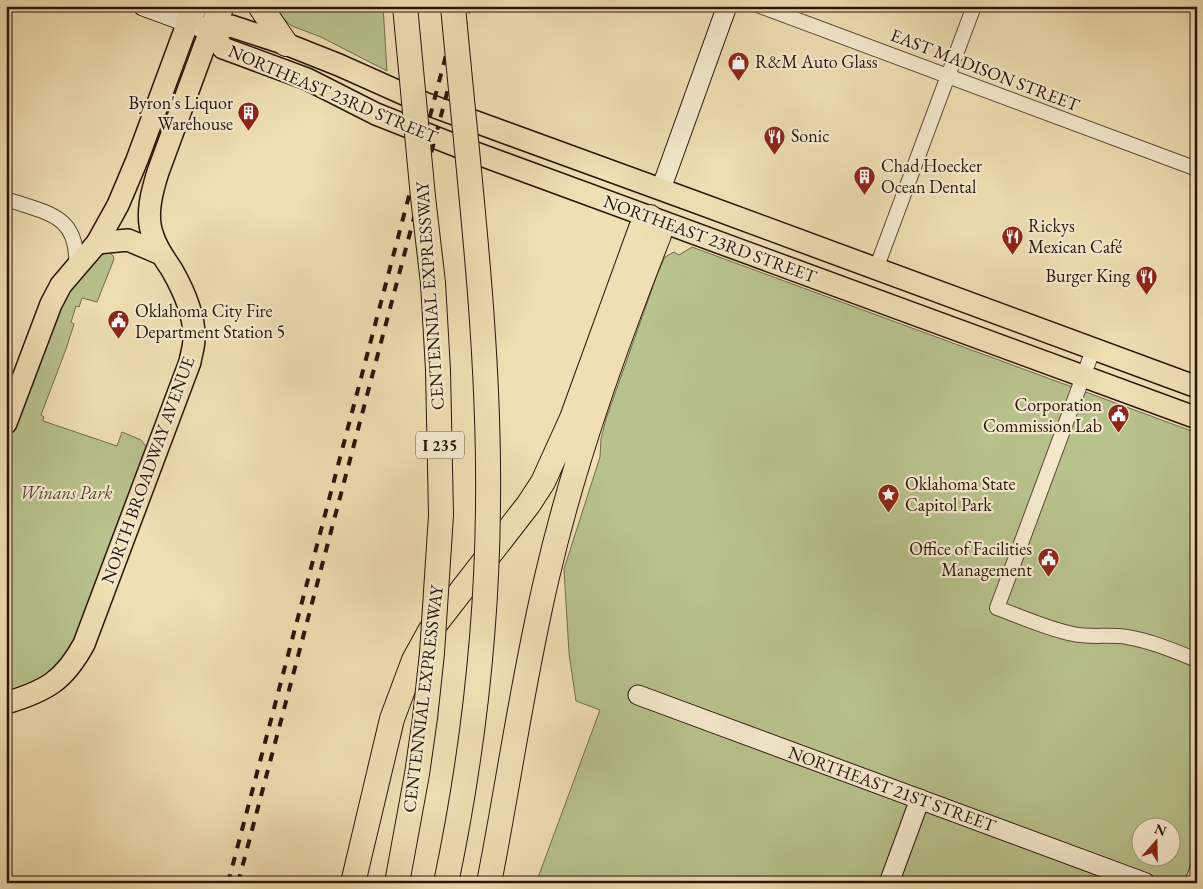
<svg xmlns="http://www.w3.org/2000/svg" width="1203" height="889" font-family="'EB Garamond',serif">
<rect width="100%" height="100%" fill="#efdfb3"/>
<filter id="stains"><feTurbulence type="fractalNoise" baseFrequency=".004" numOctaves="4"/><feColorMatrix values="0 0 0 0 .2 0 0 0 0 .09 0 0 0 0 .02 0 0 0 .5 -.17"/></filter>
<radialGradient id="worn" r=".72"><stop offset=".6" stop-color="#630" stop-opacity="0"/><stop offset="1" stop-color="#630" stop-opacity=".3"/></radialGradient>
<g fill="#b8c28d" stroke="#706c4c" fill-rule="evenodd">
<path d="M271,6H383L387,71L321,37L292,26L274,11Z"/>
<path d="M692,247L1197,433V883H536L600,710L576,701L569,653L564,569L600,457L601,439L606,419L658,272L665,257L674,252L679,255ZM1140,826H1170V856H1140Z"/>
<path d="M109,252L113,256L114,259L97,302L82,298L79,307L76,306L71,322L74,324L66,349L41,415L44,417L43,421L117,446L122,432L141,440L147,448L74,645L65,660L37,682L6,692V444L62,300L93,262L103,253Z"/>
</g>
<g fill="none" stroke-linecap="round" stroke-linejoin="round">
<defs>
<g id="street">
<path d="M760,6L1197,169"/>
<path d="M6,199C46,213 79,214 76,266"/>
<path d="M876,269L974,6"/>
<path d="M1093,350L997,608C1022,617 1047,629 1073,634C1091,638 1109,634 1127,637C1151,641 1174,651 1197,660"/>
<path d="M1192,883L1197,869"/>
</g>
<g id="secondary">
<path d="M143,6L200,27"/>
<path d="M661,189L727,6"/>
<path d="M638,695L1146,883"/>
<path d="M889,883L920,799"/>
</g>
<g id="primary">
<path d="M210,31L223,48L307,79L376,114L462,148L1197,418"/>
<path d="M210,31L231,26L286,44L339,65L424,103L690,200L1197,387"/>
<path d="M97,243L128,240L161,254"/>
<path d="M6,423L51,304L61,285L97,243L118,205L137,160L188,22"/>
<path d="M6,703C46,691 64,681 84,644L190,362C191,355 194,347 194,339C195,315 184,291 172,270C165,259 157,249 153,236C145,216 152,191 158,172L210,31"/>
</g>
<g id="highway">
<path d="M260,6L286,44"/>
<path d="M188,22L195,6"/>
<path d="M210,31L222,6"/>
<path d="M353,883L392,719L414,660L430,631L528,505L543,482L572,418L641,228L650,217L659,235C615,347 574,460 547,577C523,678 509,781 489,883"/>
</g>
</defs>
<use href="#street" stroke="#5a4835" stroke-width="16"/>
<use href="#secondary" stroke="#29150b" stroke-width="21"/>
<use href="#primary" stroke="#29150b" stroke-width="24"/>
<use href="#highway" stroke="#29150b" stroke-width="26"/>
<use href="#street" stroke="#f5eace" stroke-width="14"/>
<use href="#secondary" stroke="#f5eace" stroke-width="19"/>
<use href="#primary" stroke="#efdfb3" stroke-width="21"/>
<use href="#highway" stroke="#efdfb3" stroke-width="24"/>
<g stroke="#29150b" stroke-width="4" stroke-dasharray="9 9" stroke-linecap="butt">
<path d="M228,883L459,6"/>
<path d="M238,883L470,6"/>
</g>
<defs>
<g id="highway-bridge">
<path d="M397,883L417,774L425,718L432,653L441,515L438,370L433,283L423,197L405,6"/>
<path d="M446,883C472,759 487,631 488,505C490,338 468,172 453,6"/>
</g>
</defs>
<use href="#highway-bridge" stroke="#29150b" stroke-width="26" stroke-linecap="butt"/>
<use href="#highway-bridge" stroke="#efdfb3" stroke-width="24"/>
</g>
<defs>
<symbol id="shop-pin" viewBox="-11 -11 22 30"><path d="M0 17L-7.5 6A9.5 9.5 0 1 1 7.5 6Z" fill="#8f2418" stroke="#f5eace"/><path d="M-5-2.5h2.3a2.7 3.5 0 0 1 5.4 0H5L5.5 6h-11ZM-1.5-2.5h3a1.5 2.3 0 0 0-3 0Z" fill="#fff"/></symbol>
<symbol id="building-pin" viewBox="-11 -11 22 30"><path d="M0 17L-7.5 6A9.5 9.5 0 1 1 7.5 6Z" fill="#8f2418" stroke="#f5eace"/><path d="M-4-6H4V6H1V3H-1V6H-4ZM-2.5-4.3h1.7v1.8h-1.7ZM.8-4.3h1.7v1.8H.8ZM-2.5-1h1.7V.8h-1.7ZM.8-1h1.7V.8H.8Z" fill="#fff"/></symbol>
<symbol id="restaurant-pin" viewBox="-11 -11 22 30"><path d="M0 17L-7.5 6A9.5 9.5 0 1 1 7.5 6Z" fill="#8f2418" stroke="#f5eace"/><path d="M-5-6h1v4h1v-4h1v4h1v-4h1v5L-1.5 .5V6h-2V.5L-5-1ZM5-6V6H3V1.5H1.5Q1.5-4 5-6Z" fill="#fff"/></symbol>
<symbol id="civic-pin" viewBox="-11 -11 22 30"><path d="M0 17L-7.5 6A9.5 9.5 0 1 1 7.5 6Z" fill="#8f2418" stroke="#f5eace"/><path d="M-.6-6.5H3V-4.5H.6V-3L4-1V1h2V6H-6V1h2V-1L-.6-3ZM-1.2 2.5V6h2.4V2.5Z" fill="#fff"/></symbol>
<symbol id="sight-pin" viewBox="-11 -11 22 30"><path d="M0 17L-7.5 6A9.5 9.5 0 1 1 7.5 6Z" fill="#8f2418" stroke="#f5eace"/><path d="M0-6L1.8-2.2L6-1.7L2.9 1.2L3.7 5.4L0 3.3L-3.7 5.4L-2.9 1.2L-6-1.7L-1.8-2.2Z" fill="#fff"/></symbol>
</defs>
<g fill-rule="evenodd">
<use href="#shop-pin" x="726" y="50" width="25" height="34"/>
<use href="#building-pin" x="236" y="100" width="25" height="34"/>
<use href="#restaurant-pin" x="762" y="124" width="25" height="34"/>
<use href="#building-pin" x="852" y="164" width="25" height="34"/>
<use href="#restaurant-pin" x="1000" y="224" width="25" height="34"/>
<use href="#restaurant-pin" x="1134" y="264" width="25" height="34"/>
<use href="#civic-pin" x="106" y="308" width="25" height="34"/>
<use href="#civic-pin" x="1106" y="402" width="25" height="34"/>
<use href="#sight-pin" x="876" y="482" width="25" height="34"/>
<use href="#civic-pin" x="1036" y="546" width="25" height="34"/>
</g>
<g text-anchor="middle" stroke-width="4.5" stroke-linejoin="round" paint-order="stroke">
<rect fill="#f5eace" stroke="#665546" stroke-width="1" x="416" y="431.5" width="48" height="27" rx="4"/>
<g font-size="16" font-weight="bold" fill="#29150b">
<text x="440" y="451">I 235</text>
</g>
<g font-size="18" fill="#29150b" stroke="#f5eace" text-anchor="start">
<text x="755" y="68">R&amp;M Auto Glass</text>
<text x="233" y="109" text-anchor="end">Byron's Liquor<tspan x="233" dy="21">Warehouse</tspan></text>
<text x="791" y="142">Sonic</text>
<text x="881" y="172">Chad Hoecker<tspan x="881" dy="21">Ocean Dental</tspan></text>
<text x="1028" y="232">Rickys<tspan x="1028" dy="21">Mexican Café</tspan></text>
<text x="1130" y="282" text-anchor="end">Burger King</text>
<text x="135" y="317">Oklahoma City Fire<tspan x="135" dy="21">Department Station 5</tspan></text>
<text x="1102" y="411" text-anchor="end">Corporation<tspan x="1102" dy="21">Commission Lab</tspan></text>
<text x="905" y="490">Oklahoma State<tspan x="905" dy="21">Capitol Park</tspan></text>
<text x="1032" y="555" text-anchor="end">Office of Facilities<tspan x="1032" dy="21">Management</tspan></text>
</g>
<g font-size="18" fill="#29150b" stroke="#f5eace">
<text transform="translate(985 70) rotate(21)" y="6">EAST MADISON STREET</text>
<text transform="translate(333 94) rotate(23)" y="6">NORTHEAST 23RD STREET</text>
<text transform="translate(710 239) rotate(20)" y="6">NORTHEAST 23RD STREET</text>
<text transform="translate(430 296) rotate(-94)" y="6">CENTENNIAL EXPRESSWAY</text>
<text transform="translate(148 470) rotate(-70)" y="6">NORTH BROADWAY AVENUE</text>
<text transform="translate(423 699) rotate(-83)" y="6">CENTENNIAL EXPRESSWAY</text>
<text transform="translate(892 789) rotate(20)" y="6">NORTHEAST 21ST STREET</text>
</g>
<g font-size="18" font-style="italic" fill="#544932" stroke="#f5eace">
<text x="66" y="499">Winans Park</text>
</g>
</g>
<rect width="1203" height="889" fill="none" stroke="#efdfb3" stroke-width="25"/>
<rect x="8" y="8" width="1188" height="874" fill="none" stroke="#29150b" stroke-width="2.5"/>
<rect x="12" y="12" width="1178" height="864" fill="none" stroke="#29150b"/>
<g transform="translate(1156 842) rotate(20)"><circle r="24" fill="#f5eace" stroke="#a39580"/>
<path d="M0-4L9 19L0 12L-9 19Z" fill="#8f2418"/>
<text y="-8" font-size="14" font-weight="bold" text-anchor="middle" fill="#29150b">N</text>
</g>
<rect width="100%" height="100%" filter="url(#stains)"/>
<rect width="100%" height="100%" fill="url(#worn)"/>
</svg>
